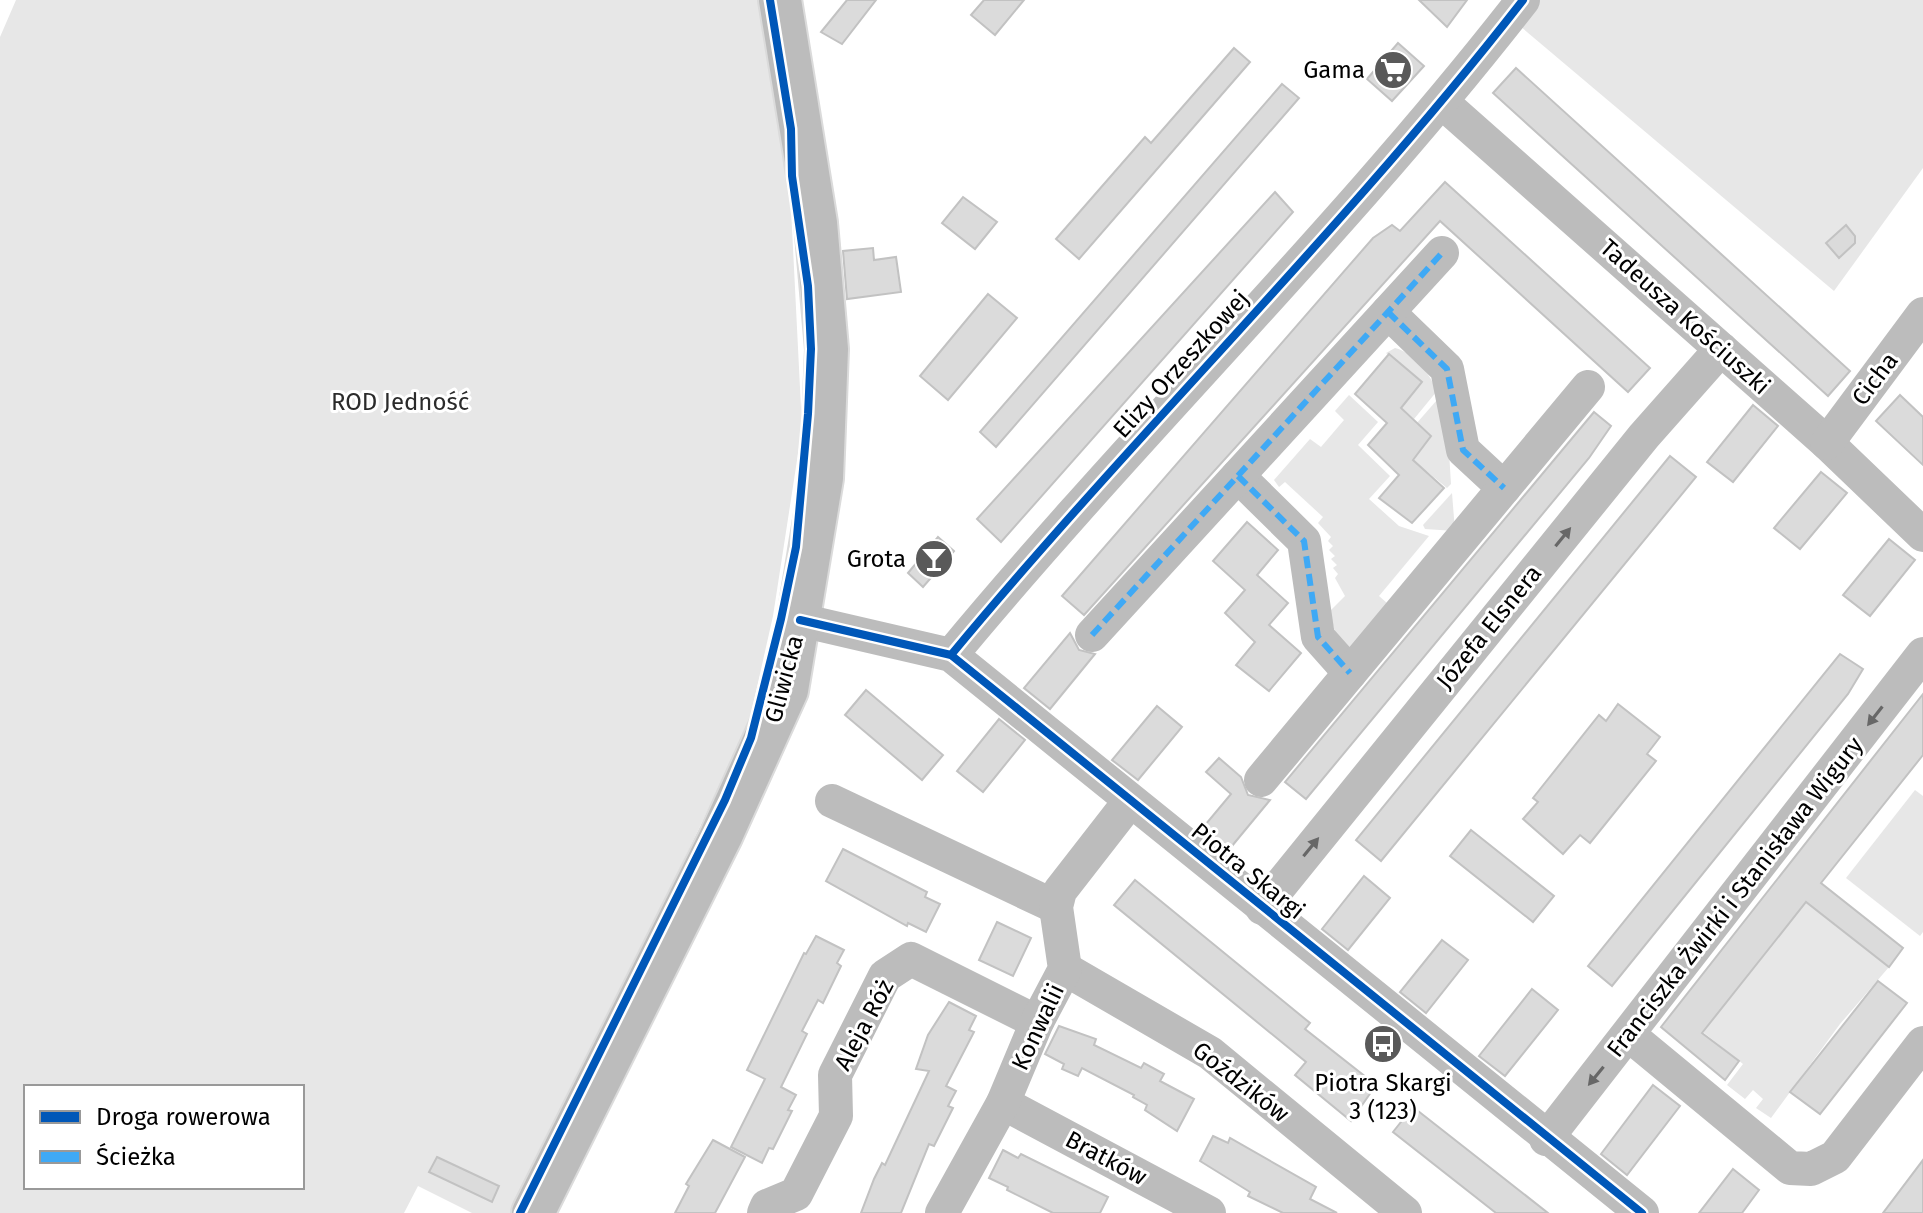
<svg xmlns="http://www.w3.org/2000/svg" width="1923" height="1213" font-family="'Fira Sans',sans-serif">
<rect width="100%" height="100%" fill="#fff"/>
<g fill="#e7e7e7" fill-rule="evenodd">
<path d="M16,0H763L790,188L802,428L773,616L748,727L513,1213H472L418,1186L404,1213H0V37ZM26,1087H302V1187H26Z"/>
<path d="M1540,0H1923V168L1834,291L1520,26Z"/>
<path d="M1395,348C1414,353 1430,374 1437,391L1414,419L1401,407L1421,382L1386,353Z"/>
<path d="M1349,395L1378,422L1358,445L1390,476L1369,499L1399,526L1429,536L1379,596L1396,611L1342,655L1329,612L1345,596L1335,578L1338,574L1333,568L1337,565L1331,559L1335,556L1329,550L1333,546L1328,541L1331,537L1318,523L1323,517L1285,482L1279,487L1274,480L1310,439L1321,447L1344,420L1335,411Z"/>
<path d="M1437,400L1449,452L1451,484L1447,488L1413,460L1431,437L1416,424Z"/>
<path d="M1452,493L1455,531L1425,529L1423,525Z"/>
<path d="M1915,790L1923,796V932L1920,936L1846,878Z"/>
<path d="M1806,902L1889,967L1840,1024L1771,1118L1756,1108L1763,1099L1753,1090L1745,1099L1727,1085L1743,1064L1703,1032Z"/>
</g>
<g fill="#dbdbdb" stroke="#c2c2c2" stroke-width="2">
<path d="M847,0H876L842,44L821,32Z"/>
<path d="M984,0H1024L995,35L971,15Z"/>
<path d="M1419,0H1467L1447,27Z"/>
<path d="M1398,43L1424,66L1392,101L1367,79Z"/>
<path d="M1234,48L1250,62L1079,259L1056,239L1145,137L1151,143Z"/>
<path d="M1516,68L1850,371L1828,396L1493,93Z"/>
<path d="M1282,84L1299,98L996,447L980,432Z"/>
<path d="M1445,182L1650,368L1628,392L1440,221L1084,615L1062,596L1373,238L1392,225L1400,231Z"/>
<path d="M1275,192L1293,212L1001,542L977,519Z"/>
<path d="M963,197L997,222L975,249L942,223Z"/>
<path d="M1846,225L1855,236V243L1839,258L1826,243Z"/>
<path d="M873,248L874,260L896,257L901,292L847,299L843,251Z"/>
<path d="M988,294L1017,318L948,400L920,376Z"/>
<path d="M1389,354L1422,382L1401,408L1431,436L1413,460L1444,488L1412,523L1379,498L1399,475L1368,445L1387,423L1355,394Z"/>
<path d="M1900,395L1923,417V465L1876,421Z"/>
<path d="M1753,405L1778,426L1733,482L1707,462Z"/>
<path d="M1594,412L1611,426L1589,458L1306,799L1285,782Z"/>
<path d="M1670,456L1696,477L1381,861L1356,840Z"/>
<path d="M1821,472L1847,493L1800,549L1774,528Z"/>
<path d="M1247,522L1278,550L1257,575L1288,603L1269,625L1301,653L1269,691L1236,665L1255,642L1225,613L1245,590L1213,561Z"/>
<path d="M938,537L954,551L923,587L908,573Z"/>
<path d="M1889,539L1915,560L1870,616L1843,595Z"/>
<path d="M1070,633L1079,650L1095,654L1050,709L1024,688Z"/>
<path d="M1840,654L1863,669L1848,694L1612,986L1588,966Z"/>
<path d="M866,690L943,755L922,780L845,715Z"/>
<path d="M1923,694V755L1821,883L1903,948L1889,967L1806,902L1702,1033L1739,1061L1725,1080L1661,1027Z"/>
<path d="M1618,704L1660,737L1647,754L1656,761L1590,843L1580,835L1563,854L1523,819L1538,802L1533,798L1599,715L1606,721Z"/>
<path d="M1157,706L1182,727L1138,780L1112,760Z"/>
<path d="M999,719L1025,740L983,792L957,771Z"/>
<path d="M1219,758L1241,777L1248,795L1270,800L1227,852L1200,831L1231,794L1206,772Z"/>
<path d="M1471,830L1554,896L1533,922L1450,856Z"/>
<path d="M843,849L927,892L925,897L940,904L926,932L908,923L907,926L826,881Z"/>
<path d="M1364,876L1390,898L1348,950L1322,929Z"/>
<path d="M1135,880L1310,1023L1305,1029L1376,1085L1351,1121L1295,1075L1306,1062L1114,905Z"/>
<path d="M997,922L1031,938L1013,976L979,960Z"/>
<path d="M816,936L844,950L837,963L841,966L823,1003L818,1000L802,1031L807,1034L781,1087L796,1095L788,1110L792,1111L773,1149L769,1148L762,1163L731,1147L765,1079L747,1070L804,953L806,954Z"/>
<path d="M1442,940L1468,960L1426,1013L1400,992Z"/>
<path d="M1878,981L1907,1003L1820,1114L1790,1092Z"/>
<path d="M1532,989L1558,1010L1505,1076L1479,1056Z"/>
<path d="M949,1002L976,1016L969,1030L974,1032L946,1086L956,1091L948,1106L953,1108L934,1146L929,1144L901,1213H861L874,1179L882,1163L885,1165L929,1071L916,1069L928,1035Z"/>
<path d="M1059,1026L1096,1039L1094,1045L1141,1068L1144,1063L1164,1074L1160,1081L1194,1099L1177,1131L1145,1110L1147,1105L1133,1097L1134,1095L1082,1068L1078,1076L1062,1069L1064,1064L1045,1054Z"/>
<path d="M1653,1085L1680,1106L1627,1175L1601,1154Z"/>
<path d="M1413,1107L1492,1169L1548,1213H1496L1393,1132Z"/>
<path d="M1213,1136L1228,1143L1230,1138L1316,1187L1310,1199L1337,1213H1283L1248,1196L1250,1192L1200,1161Z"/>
<path d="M713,1140L745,1157L715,1213H675L689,1186L686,1184Z"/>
<path d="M1003,1150L1018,1158L1021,1154L1108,1197L1100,1213H1053L1007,1190L1008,1187L989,1178Z"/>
<path d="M437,1157L499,1186L492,1202L429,1172Z"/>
<path d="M1923,1160V1213H1883Z"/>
<path d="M1733,1169L1759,1190L1742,1213H1699Z"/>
</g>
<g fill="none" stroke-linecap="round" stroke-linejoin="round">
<defs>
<path id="major" d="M533,1213L721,836L787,690L822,478L827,349L816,223L780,0"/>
</defs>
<use href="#major" stroke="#dbdbdb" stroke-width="46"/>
<g stroke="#bcbcbc" stroke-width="34">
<path d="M1443,103L1827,443L1923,535"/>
<path d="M1388,312L1447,369L1463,450L1504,488"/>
<path d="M1827,443L1923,314"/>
<path d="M1238,476L1304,541L1318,637L1350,673"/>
<path d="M800,620L951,655L1642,1213"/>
<path d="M1092,635L1442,253"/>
<path d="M951,655C1136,432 1345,229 1523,0"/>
<path d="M1261,780L1588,387"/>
<path d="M832,801L1056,907"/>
<path d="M1262,908L1644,436L1721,349"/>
<path d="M1065,969L1210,1053L1405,1213"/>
<path d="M1629,1035L1790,1168L1811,1169L1835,1157L1923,1043"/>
<path d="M1003,1103L1209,1213"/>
<path d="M1546,1139L1923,654"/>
<path d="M764,1213L767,1206L796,1194L836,1116L835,1075L885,976L911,959L1037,1022"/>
<path d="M942,1213L1003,1103L1037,1022L1065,969L1056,907L1060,891L1130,801"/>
</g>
<use href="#major" stroke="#bcbcbc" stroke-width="42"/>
<g stroke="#3fa9f5" stroke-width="6" stroke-dasharray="12 6" stroke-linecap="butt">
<path d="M1388,312L1447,369L1463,450L1504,488"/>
<path d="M1238,476L1304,541L1318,637L1350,673"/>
<path d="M1092,635L1442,253"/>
</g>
<defs>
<g id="cycleway">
<path d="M800,620L951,655L1642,1213"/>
<path d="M951,655C1136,432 1345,229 1523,0"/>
<path d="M520,1213L725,800L751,738L781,619L796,547L808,414L811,349L808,286L792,176L791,129L770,0"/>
</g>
</defs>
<use href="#cycleway" stroke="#fff" stroke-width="13"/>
<use href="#cycleway" stroke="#0057b8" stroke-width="8"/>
</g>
<defs><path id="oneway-solid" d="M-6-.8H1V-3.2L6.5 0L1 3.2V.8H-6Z" transform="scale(2)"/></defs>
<g fill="#676767">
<use href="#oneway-solid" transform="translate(1563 537) rotate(-51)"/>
<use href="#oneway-solid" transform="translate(1875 716) rotate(128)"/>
<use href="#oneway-solid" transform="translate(1311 847) rotate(-51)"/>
<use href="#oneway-solid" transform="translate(1596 1076) rotate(129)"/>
</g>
<defs>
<symbol id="supermarket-disc" viewBox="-11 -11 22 22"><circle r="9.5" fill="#595959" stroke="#fff"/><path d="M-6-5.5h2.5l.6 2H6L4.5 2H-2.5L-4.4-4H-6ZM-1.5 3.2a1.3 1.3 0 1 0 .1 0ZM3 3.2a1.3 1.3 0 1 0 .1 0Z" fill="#fff"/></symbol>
<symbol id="bar-disc" viewBox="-11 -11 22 22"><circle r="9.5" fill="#595959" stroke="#fff"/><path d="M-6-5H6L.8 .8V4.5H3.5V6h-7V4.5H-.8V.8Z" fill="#fff"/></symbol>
<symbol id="bus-disc" viewBox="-11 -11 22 22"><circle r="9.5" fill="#595959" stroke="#fff"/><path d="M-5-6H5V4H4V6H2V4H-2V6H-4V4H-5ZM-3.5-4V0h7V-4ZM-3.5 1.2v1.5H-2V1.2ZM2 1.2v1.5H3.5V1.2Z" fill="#fff"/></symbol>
</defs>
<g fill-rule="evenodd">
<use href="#supermarket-disc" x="1371" y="48" width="44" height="44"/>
<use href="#bar-disc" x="912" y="537" width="44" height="44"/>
<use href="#bus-disc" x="1361" y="1022" width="44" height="44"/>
</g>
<g text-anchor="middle" stroke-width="6" stroke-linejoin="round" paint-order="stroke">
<g font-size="24" fill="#000" stroke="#fff" text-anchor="end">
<text x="1365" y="78">Gama</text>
<text x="906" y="567">Grota</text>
<text x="1383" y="1091" text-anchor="middle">Piotra Skargi<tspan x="1383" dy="28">3 (123)</tspan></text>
</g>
<g font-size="24" fill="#000" stroke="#fff">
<text transform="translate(1685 317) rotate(42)" y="8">Tadeusza Kościuszki</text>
<text transform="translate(1181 364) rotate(-48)" y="8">Elizy Orzeszkowej</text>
<text transform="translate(1875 379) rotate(-53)" y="8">Cicha</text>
<text transform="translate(1489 627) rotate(-51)" y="8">Józefa Elsnera</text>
<text transform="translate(784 679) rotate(-75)" y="8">Gliwicka</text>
<text transform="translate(1248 871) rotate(39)" y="8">Piotra Skargi</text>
<text transform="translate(1735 897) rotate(-52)" y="8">Franciszka Żwirki i Stanisława Wigury</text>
<text transform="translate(864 1025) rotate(-62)" y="8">Aleja Róż</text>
<text transform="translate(1038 1027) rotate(-65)" y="8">Konwalii</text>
<text transform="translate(1241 1082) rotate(38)" y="8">Goździków</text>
<text transform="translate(1106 1158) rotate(28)" y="8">Bratków</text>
</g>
<g font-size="24" fill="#2b2b2b" stroke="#fff">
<text x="400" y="410">ROD Jedność</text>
</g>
</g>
<rect x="24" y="1085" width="280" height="104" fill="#ffffff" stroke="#999999" stroke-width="2"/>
<rect x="40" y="1111" width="40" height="12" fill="#0057b8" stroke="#999999" stroke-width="2"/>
<text x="96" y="1125" font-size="24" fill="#000000">Droga rowerowa</text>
<rect x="40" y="1151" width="40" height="12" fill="#3fa9f5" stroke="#999999" stroke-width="2"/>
<text x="96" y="1165" font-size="24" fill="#000000">Ścieżka</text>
</svg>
